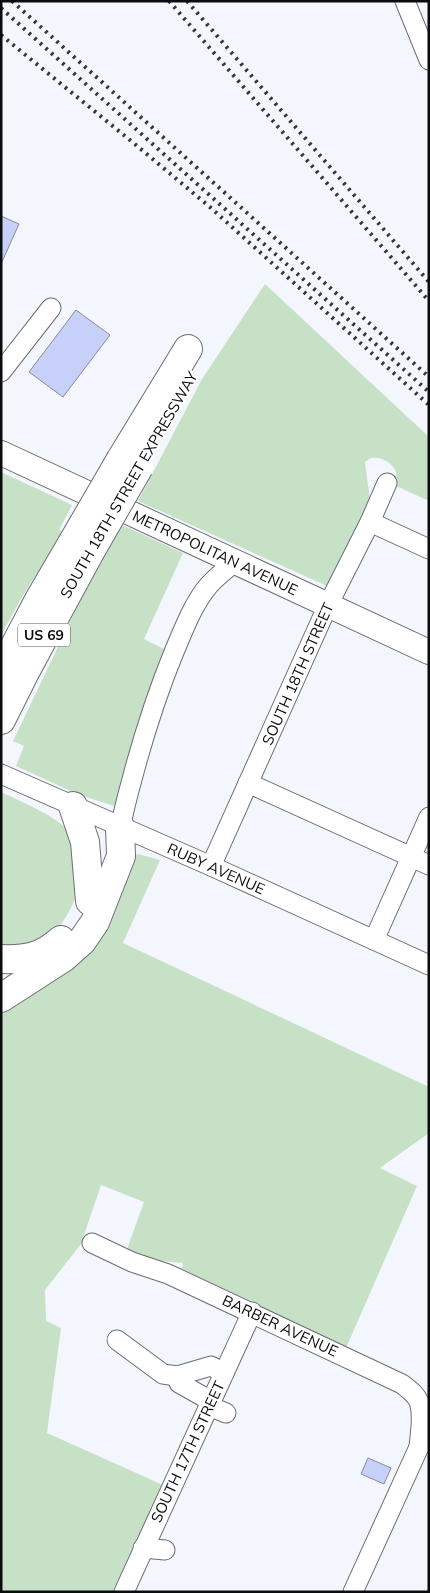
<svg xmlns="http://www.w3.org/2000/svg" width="430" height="1593" font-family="Mulish,sans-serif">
<rect width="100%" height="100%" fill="#f4f6fe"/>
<g fill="#c7e1c7">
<path d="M265,284L429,437V501L396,486C396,482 397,477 396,473C395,464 381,456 372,458C370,458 367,461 365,462L370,500L327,586L138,501L202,379Z"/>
<path d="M1,472L72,505L59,530L64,533L26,590L1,635Z"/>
<path d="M122,525L183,553L144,639L166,650L117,807L77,794L16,766L24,746L13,741L77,607Z"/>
<path d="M1,792C22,802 52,814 68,830C77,839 77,851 77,863C78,870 79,878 78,886C76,907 53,942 32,949C24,952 10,949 1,949Z"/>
<path d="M138,854L160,860L123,943L429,1087V1133L380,1168L417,1186L346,1348L182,1269L183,1263L150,1260L127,1249L144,1202L101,1185L81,1244L45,1290L46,1321L61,1328L47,1433L163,1485L113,1592H1V1009L79,958L133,856Z"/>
</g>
<g fill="#c6d0f9" stroke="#898b91">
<path d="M1,216L19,224L1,264Z"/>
<path d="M76,310L110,335L63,397L29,372Z"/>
<path d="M368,1458L391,1468L384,1484L361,1474Z"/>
</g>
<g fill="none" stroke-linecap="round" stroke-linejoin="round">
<defs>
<g id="minor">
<path d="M405,1L429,60"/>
<path d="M1,372L51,308"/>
<path d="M370,522L429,549"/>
<path d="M1,774L211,866L429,965"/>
<path d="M248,783L429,865"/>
<path d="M120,827C134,767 151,708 174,652C183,631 191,609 205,590C213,579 224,571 235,562"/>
<path d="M211,866L328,605L370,522L387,483"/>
<path d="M374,940L429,817"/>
<path d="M92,1243L132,1262L168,1274L402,1384C408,1389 416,1394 419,1402C424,1415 420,1434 419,1447"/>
<path d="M117,1340L163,1374L177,1376L211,1366L224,1373"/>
<path d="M177,1376L179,1383L211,1401"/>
<path d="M209,1406L226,1413"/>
<path d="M143,1548L165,1550"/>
<path d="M124,1592L252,1312"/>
<path d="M353,1592L419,1447L426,1437"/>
</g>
<path id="major" d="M1,453L429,652"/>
<g id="highway">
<path d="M121,459L188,349"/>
<path d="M1,672L40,598L71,545"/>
<path d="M1,720L26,670L90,552"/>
<path d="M73,806L85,842L90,901"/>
<path d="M1,959C27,960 42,957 61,940"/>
<path d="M1,998L63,958L82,941L95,922L121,856L120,827"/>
</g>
</defs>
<use href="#minor" stroke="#6b6d73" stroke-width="21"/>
<use href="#major" stroke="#6b6d73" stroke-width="26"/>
<use href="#highway" stroke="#6b6d73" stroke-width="30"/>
<use href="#minor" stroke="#fff" stroke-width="19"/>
<use href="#major" stroke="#fff" stroke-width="24"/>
<use href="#highway" stroke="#fff" stroke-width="28"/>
<g stroke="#343538" stroke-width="4" stroke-dasharray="2.5 5" stroke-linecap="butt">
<path d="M12,1L429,377"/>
<path d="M169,1L429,301"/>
<path d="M187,1L429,282"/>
<path d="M1,8L429,392"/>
<path d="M1,35L136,145L211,208L429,405"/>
</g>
<defs>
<g id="highway-bridge">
<path d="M71,545L121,459"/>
<path d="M90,552L139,467"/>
</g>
</defs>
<use href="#highway-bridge" stroke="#6b6d73" stroke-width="30" stroke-linecap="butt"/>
<use href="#highway-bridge" stroke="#fff" stroke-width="28"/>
</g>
<g text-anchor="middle" stroke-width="4.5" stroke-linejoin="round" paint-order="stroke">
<rect fill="#fff" stroke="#545456" stroke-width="1" x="18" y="623.5" width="52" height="23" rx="4"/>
<g font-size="14" font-weight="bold" fill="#0a0b0d">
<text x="44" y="640">US 69</text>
</g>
<g font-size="15" fill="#0a0b0d" stroke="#fff">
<text transform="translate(129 485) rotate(-60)" y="5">SOUTH 18TH STREET EXPRESSWAY</text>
<text transform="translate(215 553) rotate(25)" y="5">METROPOLITAN AVENUE</text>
<text transform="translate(298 674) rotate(-66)" y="5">SOUTH 18TH STREET</text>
<text transform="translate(216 869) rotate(24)" y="5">RUBY AVENUE</text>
<text transform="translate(280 1326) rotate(25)" y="5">BARBER AVENUE</text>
<text transform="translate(188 1452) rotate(-65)" y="5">SOUTH 17TH STREET</text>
</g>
</g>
<rect width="430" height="1593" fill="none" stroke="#0a0b0d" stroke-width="5"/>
</svg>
